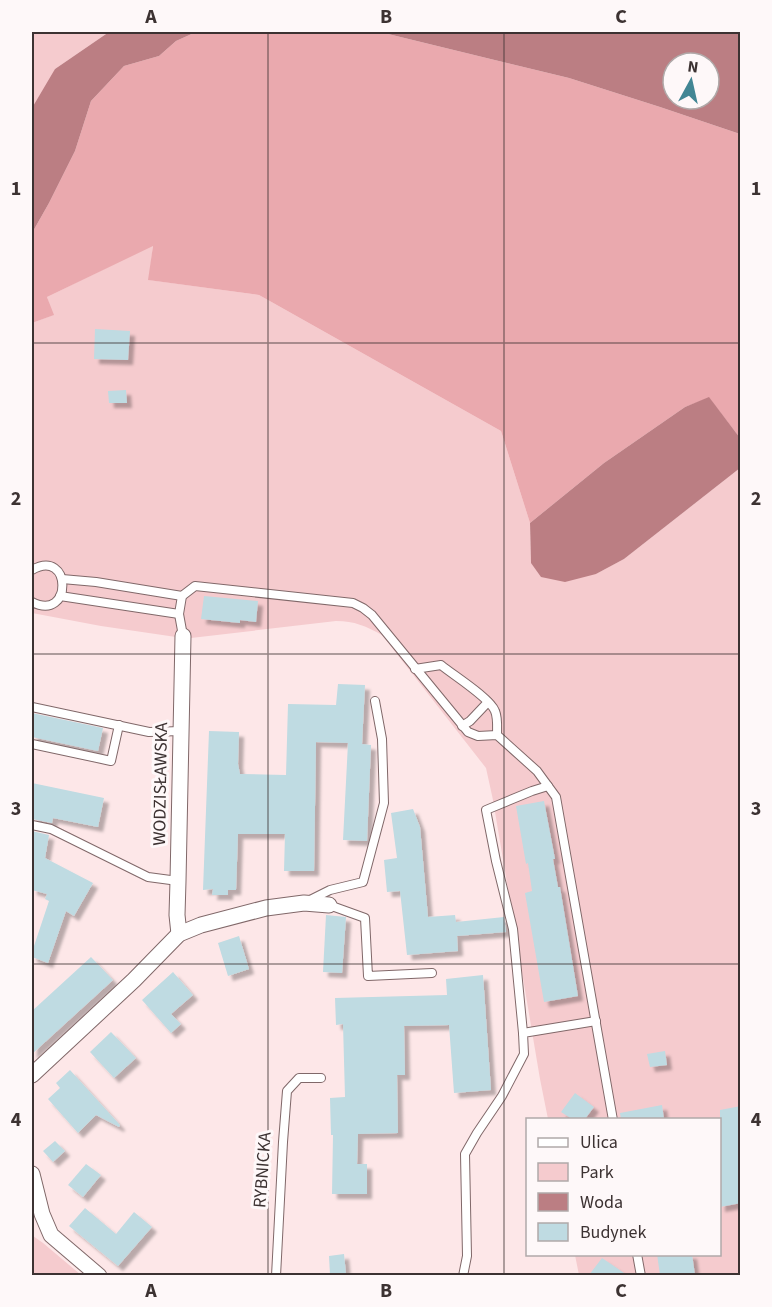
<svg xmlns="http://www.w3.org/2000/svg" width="772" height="1307" font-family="'Source Sans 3',sans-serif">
<defs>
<filter id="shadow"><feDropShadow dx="5" dy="5" stdDeviation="1.5" flood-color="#0004"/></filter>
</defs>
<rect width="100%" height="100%" fill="#fde7e8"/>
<g fill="#f5cbce">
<path d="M32,32H109L55,69L32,137Z"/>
<path d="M153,245L149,280L259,295L501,431L530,523L531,563L596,574L624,559L740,468V1275H579L575,1255L720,1254V1120L548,1119L540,1079L493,800L486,768L382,635C365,626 355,621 336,621L191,638V636H176V637L101,626L32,613V323L53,315L47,297Z"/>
<path d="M33,1236L43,1243L81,1275H32V1236Z"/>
</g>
<path fill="#eaa9ae" d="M196,32H380L569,78L660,107L740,134V438L709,398L685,407L604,463L530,523L501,431L259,295L148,280L153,246L47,297L54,315L32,323V233L49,203L75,151L91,101L124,66L159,56L176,41Z"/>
<g fill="#bb7e83" fill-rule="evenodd">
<path d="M109,32H196L176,41L159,56L124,66L91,101L75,151L49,203L32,233V108L55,69Z"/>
<path d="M380,32H740V134L660,107L569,78ZM673,63H709V99H673Z"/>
<path d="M709,397L740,438V468L624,559L596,574L565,582L541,577L531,563L530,523L604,463L685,407Z"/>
</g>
<g fill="#bfdbe2" filter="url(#shadow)">
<path d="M95,329L130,331L128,360L94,359Z"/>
<path d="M126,390L127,403H109L108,391Z"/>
<path d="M204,596L258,601L256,622L240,620V623L201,619Z"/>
<path d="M338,684L365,685L362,744L371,745L367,841L343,840L348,743L316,742L314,871H284L285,834H238L236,890H228V895H212L213,889L203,890L209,731L239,732L238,764L240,774L286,775L288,704L336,705Z"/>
<path d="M32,713L103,728L98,751L32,737Z"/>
<path d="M32,783L104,798L98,827L53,818L52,823L32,819Z"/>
<path d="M544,801L555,859H553L558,887H560L578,996L544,1002L525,893L532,891L528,863L526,864L516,806Z"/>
<path d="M413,809L420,827L428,917L455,915L456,922L504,917L506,932L457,936L458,951L407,955L400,891L387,892L384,860L397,858L391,813Z"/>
<path d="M32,831L49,835L45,858L93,883L74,916L66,911L48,963L32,957V952L49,901L45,899L47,894L32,890Z"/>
<path d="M326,915L346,917L342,973L323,972Z"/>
<path d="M239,936L249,969L228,976L218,943Z"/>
<path d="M91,957L113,980L32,1054V1011Z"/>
<path d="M173,972L193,995L171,1014L181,1024L171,1033L142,1000Z"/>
<path d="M483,975L491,1090L454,1093L449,1025L404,1026L405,1075H397L398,1133L358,1134L357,1164H367V1194H332L333,1135H331L330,1098L345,1097L343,1024L336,1025L335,998L447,995L446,979Z"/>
<path d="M111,1032L136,1058L114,1078L90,1052Z"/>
<path d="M665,1051L667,1065L650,1067L647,1054Z"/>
<path d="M70,1070L120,1125L119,1127L96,1115L78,1133L48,1099L60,1088L56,1083Z"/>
<path d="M575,1093L594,1107L585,1119H572L561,1112Z"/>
<path d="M662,1105L664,1119H621L620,1113Z"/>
<path d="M741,1106V1203L720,1207V1110Z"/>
<path d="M55,1141L65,1151L53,1162L43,1151Z"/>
<path d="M86,1164L101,1175L83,1197L68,1185Z"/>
<path d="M85,1208L116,1234L134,1212L152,1227L118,1266L69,1226Z"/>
<path d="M344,1254L346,1275H330L329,1256Z"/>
<path d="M657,1254H692L695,1275H660Z"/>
<path d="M602,1258L611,1264L627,1275H589Z"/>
</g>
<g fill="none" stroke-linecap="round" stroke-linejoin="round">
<defs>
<g id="lane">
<path d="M32,570C72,547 73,623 32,602"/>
<path d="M62,579L96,582L182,596"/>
<path d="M60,596L179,614"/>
<path d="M183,636L179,614L182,596L195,586L353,603L363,608L372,615L468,732L478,736L497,735L537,771L556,797L613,1120"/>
<path d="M415,669L441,665C453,675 490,698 495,711C498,718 497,727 497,735"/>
<path d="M32,707L149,732L181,731"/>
<path d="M462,726L470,721L488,702"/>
<path d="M32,744L111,761L119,725"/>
<path d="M32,825L51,829L148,877L178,881"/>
<path d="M308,901L330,890L363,882L384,803L382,739L375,701"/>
<path d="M329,905L365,918L368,976L432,973"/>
<path d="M523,1033L513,929L496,861L486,810L532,791L548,786"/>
<path d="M637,1254L641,1276"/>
<path d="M276,1276L283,1142L287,1091L299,1078H321"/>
<path d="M463,1276L467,1256L465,1154L477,1133L502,1096L524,1054L523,1033L596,1021"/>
</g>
<g id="street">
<path d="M179,934L177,915L178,881L183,636"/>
<path d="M32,1075L134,980L179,934L201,925L266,908L304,903L329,905"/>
<path d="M32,1174L42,1214L51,1235L99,1276"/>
</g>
</defs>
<use href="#lane" stroke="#806869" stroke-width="10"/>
<use href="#street" stroke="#806869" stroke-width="17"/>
<use href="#lane" stroke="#fff" stroke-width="8"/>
<use href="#street" stroke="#fff" stroke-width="15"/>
</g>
<path fill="none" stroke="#3c3232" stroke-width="1.5" stroke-opacity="0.55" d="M268,32V1276M504,32V1276M32,343H740M32,654H740M32,964H740"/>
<g text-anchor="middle" stroke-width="6" stroke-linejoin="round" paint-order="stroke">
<g font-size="18" fill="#3c3232" stroke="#fef8f9">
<text transform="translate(160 784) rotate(-89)" y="6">WODZISŁAWSKA</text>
<text transform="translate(262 1170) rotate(-86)" y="6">RYBNICKA</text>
</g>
</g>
<rect width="772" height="1307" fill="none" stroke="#fef8f9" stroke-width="66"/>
<rect x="526" y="1118" width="195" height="138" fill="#fef8f9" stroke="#b0a9a9" stroke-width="1.5"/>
<rect x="538" y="1138" width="30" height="9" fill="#ffffff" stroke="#b0a9a9" stroke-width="1.5"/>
<text x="580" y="1148" font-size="18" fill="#3c3232">Ulica</text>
<rect x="538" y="1163" width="30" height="18" fill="#f5cbce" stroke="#b0a9a9" stroke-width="1.5"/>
<text x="580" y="1178" font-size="18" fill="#3c3232">Park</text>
<rect x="538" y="1193" width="30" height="18" fill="#bb7e83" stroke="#b0a9a9" stroke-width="1.5"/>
<text x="580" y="1208" font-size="18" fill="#3c3232">Woda</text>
<rect x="538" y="1223" width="30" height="18" fill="#bfdbe2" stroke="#b0a9a9" stroke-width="1.5"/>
<text x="580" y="1238" font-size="18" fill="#3c3232">Budynek</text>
<g transform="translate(691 81) rotate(8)"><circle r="28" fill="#fef8f9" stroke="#b0a9a9" stroke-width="1.5"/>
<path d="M0-4.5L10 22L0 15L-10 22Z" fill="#428694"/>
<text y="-9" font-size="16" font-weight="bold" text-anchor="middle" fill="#3c3232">N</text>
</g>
<rect x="33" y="33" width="706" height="1241" fill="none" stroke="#3c3232" stroke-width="2"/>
<g font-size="20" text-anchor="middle" font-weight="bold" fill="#3c3232">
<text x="151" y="23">A</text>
<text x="386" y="23">B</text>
<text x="621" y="23">C</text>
<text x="16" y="195">1</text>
<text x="756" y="195">1</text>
<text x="16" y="505">2</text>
<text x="756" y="505">2</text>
<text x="16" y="815">3</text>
<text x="756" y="815">3</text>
<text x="16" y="1126">4</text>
<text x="756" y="1126">4</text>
<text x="151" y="1297">A</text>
<text x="386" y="1297">B</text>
<text x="621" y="1297">C</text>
</g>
</svg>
